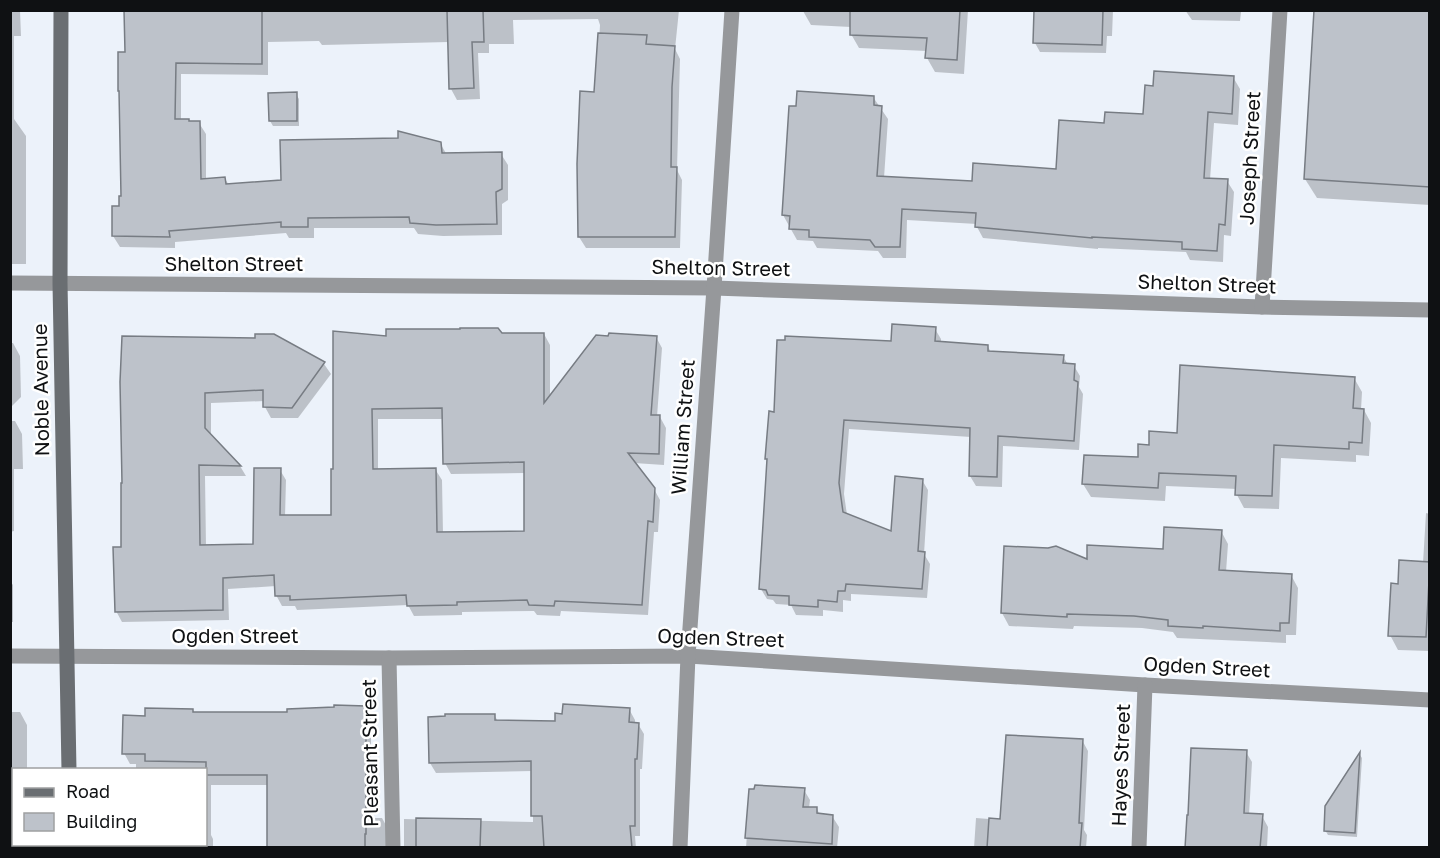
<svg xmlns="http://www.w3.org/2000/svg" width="1440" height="858" font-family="'Golos Text',sans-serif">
<rect width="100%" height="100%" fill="#ecf2fa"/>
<g fill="#0003" fill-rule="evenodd">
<path d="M10,10H20L21,36H14V119L26,136V264H10Z"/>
<path d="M126,10H679L675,49L680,59L677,170L682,180L680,248H586L579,237L596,93L600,25L598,19L513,20L514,44H489V53H478L480,99L457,100L451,89L449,42L322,45L319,41L268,42V75L181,74V121L190,123H199L206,134V180L225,179L229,185L282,182L440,143L447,155L501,154L508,165V200L502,204V235L443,236L418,234L414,228H314V238H289L286,233L175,242V248L120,247L113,236V208H120L123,197Z"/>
<path d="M968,10L964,74L935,72L927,58V51L859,48L851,34V27L811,25L803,11Z"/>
<path d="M1035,10H1113L1112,36H1107L1106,53L1040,52L1035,43Z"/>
<path d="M1185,10L1187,12H1241L1240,21L1192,20Z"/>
<path d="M1430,10V205L1317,198L1305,179Z"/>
<path d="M1233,77L1240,89L1238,125L1214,123L1210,180L1227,181L1234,192L1231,236L1224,235L1223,262L1190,260L1186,252L1098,248V249L983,238L977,227V224L907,220L906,258H883L878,251L817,248L813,241L797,240L783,215L873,97L888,119L884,178L973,183L1057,171L1105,124L1145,115Z"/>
<path d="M296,94L299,99V126H273L270,121Z"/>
<path d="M935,329L941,339V343L988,347L991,352L1063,356L1068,365L1074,366L1080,376L1079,387L1083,394L1079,450L1003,446L1002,487L976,486L970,476L971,437L849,429L844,494L847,515L893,533L922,480L928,490L924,554L930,564L927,598L851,594V601L843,600V612L823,610V616L796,615L791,605L776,604L773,600L767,599L761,589L770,413H775L893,342Z"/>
<path d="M544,334L550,345V398L656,337L662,348L657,417H660L666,428L664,465L634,463L654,489L660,500L658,532H654L648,615L561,611L560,616L537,615L534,611L462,612V615L414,616L408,605L297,610L295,606H282L276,595V586L228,589L229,620L122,622L116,611L123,548L122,382L257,339L274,336L324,364L331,374L298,418H271L265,407V401L211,403V435L240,466L246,476H205L206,546L255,545L280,470L286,480L285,517H333L334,470L387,337ZM378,419H443L445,463L451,474L525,473L526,532L443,533L442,480L435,469L378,470Z"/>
<path d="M10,343H13L20,356L21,397L10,408Z"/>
<path d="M1354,378L1362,392L1361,410H1364L1371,423L1369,456L1356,455V462L1281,458L1279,509L1244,508L1237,495V489L1166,486L1165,501L1091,497L1083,484L1139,459L1150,446L1179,434Z"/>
<path d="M10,421H15L22,434L23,469H14V531L10,532Z"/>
<path d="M1426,513L1430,514V651L1398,650L1390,635L1399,585L1423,563Z"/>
<path d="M1221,531L1228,544L1226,572L1291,575L1298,588L1296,635H1286V643L1177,638L1173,632L1142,628L1074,626L1073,629L1009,626L1002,613L1006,547L1088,561L1164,551Z"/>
<path d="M10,569L11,582L13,585V622H10Z"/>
<path d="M365,707L371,717V818H382L388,829V848H269V785H211V835L213,839V848H124V844H206V770H136V764H130L124,753L146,718L193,710L194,714L288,713Z"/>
<path d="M629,709L635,720V724H638L644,734L642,769H640V836H635L636,848H404V819L533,822V771L436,773L430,763L494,715L498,721L556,722Z"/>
<path d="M10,712H20L27,725V770H14V808H10Z"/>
<path d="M1082,740L1088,751L1084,830L1087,835L1086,848H974L976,818L1002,820Z"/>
<path d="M1246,752L1252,762L1249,815L1262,816L1268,827L1267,848H1186Z"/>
<path d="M1360,755L1362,758L1357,837L1328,835L1325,830L1327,807Z"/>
<path d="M804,790L810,800L809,808L817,809L820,815L832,816L839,827L837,848H746L750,791Z"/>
</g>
<g fill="#bdc2ca" stroke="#777c83" stroke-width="1.5" fill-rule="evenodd">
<path d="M124,10H262V64L176,63L175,119H189V121H200L201,179L225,177L226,184L281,180L280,140L398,138V131L441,142L442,153L502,152V189L496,192L497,224L436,225L410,223L409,217L308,218V227H281V222L169,231L170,237L112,236V206H119V196H121L119,91H118V52H125Z"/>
<path d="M447,10H483L484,42H472L474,88L449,89Z"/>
<path d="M850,10H960L957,60L925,58L927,38L850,35Z"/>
<path d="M1034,10H1103L1102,45L1033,43Z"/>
<path d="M1314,10H1430V187L1304,179Z"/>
<path d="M598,33L647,35L646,44L675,46L672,87L671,167H677L675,237H578L577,164L580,91L594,92Z"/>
<path d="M1154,71L1234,76L1232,114L1208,112L1204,178L1228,179L1225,225L1219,224L1217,251L1182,249V242L1092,237V238L975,227L976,213L902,209L900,247H875L870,240L809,237V230L789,229L790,216L782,215L789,106H796L797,91L874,96V105L882,106L877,176L972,181L973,163L1056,169L1059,120L1104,123L1105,112L1143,114L1145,85L1153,86Z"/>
<path d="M297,92V121H269L268,93Z"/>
<path d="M892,324L936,327L935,341L988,345V351L1064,355L1063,363L1075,364L1074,380L1078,382L1074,441L998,436L997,477L969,476L970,428L844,420L839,483L843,512L891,531L895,476L923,479L918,551L925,552L922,589L846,584L845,591H838L837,602L818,600V607L789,605V596L768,595L766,590L759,589L767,459H765L769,411L774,412L777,340H785V336L891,341Z"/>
<path d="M460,328H498L502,333H544V403L596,335L608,336L609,333L657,336L651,415H660L659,454L628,453L655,488L653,522L648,521L642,605L555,601L554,606L529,605L527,600L457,602V605L407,606L406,595L290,600V596H275L274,575L223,578V610L115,612L113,547H121V483H122L120,382L122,336L255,338V334H274L325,362L292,408L263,407V390L205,393V428L241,466L199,465L200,545L253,544L254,468H281L280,515H331V469H333V331L386,336V329H460ZM442,408L443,464L524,462V531L437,532L436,468L373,469L372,409Z"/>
<path d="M1180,365L1355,377L1353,408L1364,409L1362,443L1349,442V449L1274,445L1272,496L1235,495L1236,476L1159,473L1158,488L1082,484L1084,455L1138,457V444L1149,445V431L1177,433Z"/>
<path d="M1164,527L1222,530L1219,570L1292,574L1289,623H1280V631L1203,626V628L1168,626V620L1134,616L1067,614V617L1001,613L1004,546L1048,548L1056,546L1087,559V545L1163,549Z"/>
<path d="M1399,560L1430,562L1426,637L1388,636L1391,583L1398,584Z"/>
<path d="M563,704L630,708L629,722L639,723L637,759H635V826H630L632,848H544L542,816H531V761L429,763L428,717L445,716V714H495V720L555,721V713L562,714Z"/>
<path d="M334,705L366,706V834H365V848H267V775H206V762L145,761V754H122L123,715L145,716V708L193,709V712H287V709L334,707Z"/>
<path d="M1006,735L1083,739L1079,823H1082L1080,848H987L989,818L1000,819Z"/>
<path d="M1191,748L1247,750L1244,813L1263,814L1260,848H1185L1187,815H1188Z"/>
<path d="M1360,752L1355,833L1324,831L1325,806Z"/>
<path d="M755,785L805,788L803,807H817V813L833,815L832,844L745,838L749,789H754Z"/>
<path d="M416,818L481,819L480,848H416Z"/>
</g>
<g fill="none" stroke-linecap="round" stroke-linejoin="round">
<g stroke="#96989b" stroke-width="15">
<path d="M10,283L714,288L1262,307L1430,310"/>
<path d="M1262,307L1280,10"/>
<path d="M10,656L389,658L688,656L1145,685L1430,700"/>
<path d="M389,658L393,848"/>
<path d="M680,848L688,656L714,288L732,10"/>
<path d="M1139,848L1145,685"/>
</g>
<g stroke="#6a6e72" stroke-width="15">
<path d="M61,10L60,283L69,770"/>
<path d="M69,844V848"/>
</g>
</g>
<g text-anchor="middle" stroke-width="5" stroke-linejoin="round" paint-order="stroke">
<g font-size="20" fill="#0f1113" stroke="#fff">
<text transform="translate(1250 158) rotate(-87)" y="7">Joseph Street</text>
<text x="234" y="271">Shelton Street</text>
<text transform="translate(721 268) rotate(1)" y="7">Shelton Street</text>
<text transform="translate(1207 284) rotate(2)" y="7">Shelton Street</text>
<text transform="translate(41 390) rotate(-91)" y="7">Noble Avenue</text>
<text transform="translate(683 427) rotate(-86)" y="7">William Street</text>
<text x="235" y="643">Ogden Street</text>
<text transform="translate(721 638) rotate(2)" y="7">Ogden Street</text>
<text transform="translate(1207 667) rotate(3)" y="7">Ogden Street</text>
<text transform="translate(370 753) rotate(-91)" y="7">Pleasant Street</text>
<text transform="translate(1121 765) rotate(-88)" y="7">Hayes Street</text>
</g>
</g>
<rect width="1440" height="858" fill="none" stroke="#0f1113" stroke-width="24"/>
<rect x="12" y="768" width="195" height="78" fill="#ffffff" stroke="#9fa0a1" stroke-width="1.5"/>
<rect x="24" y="788" width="30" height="9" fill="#6a6e72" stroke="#9fa0a1" stroke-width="1.5"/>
<text x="66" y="798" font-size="18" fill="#0f1113">Road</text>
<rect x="24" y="813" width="30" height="18" fill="#bdc2ca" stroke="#9fa0a1" stroke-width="1.5"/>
<text x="66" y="828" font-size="18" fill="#0f1113">Building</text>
</svg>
